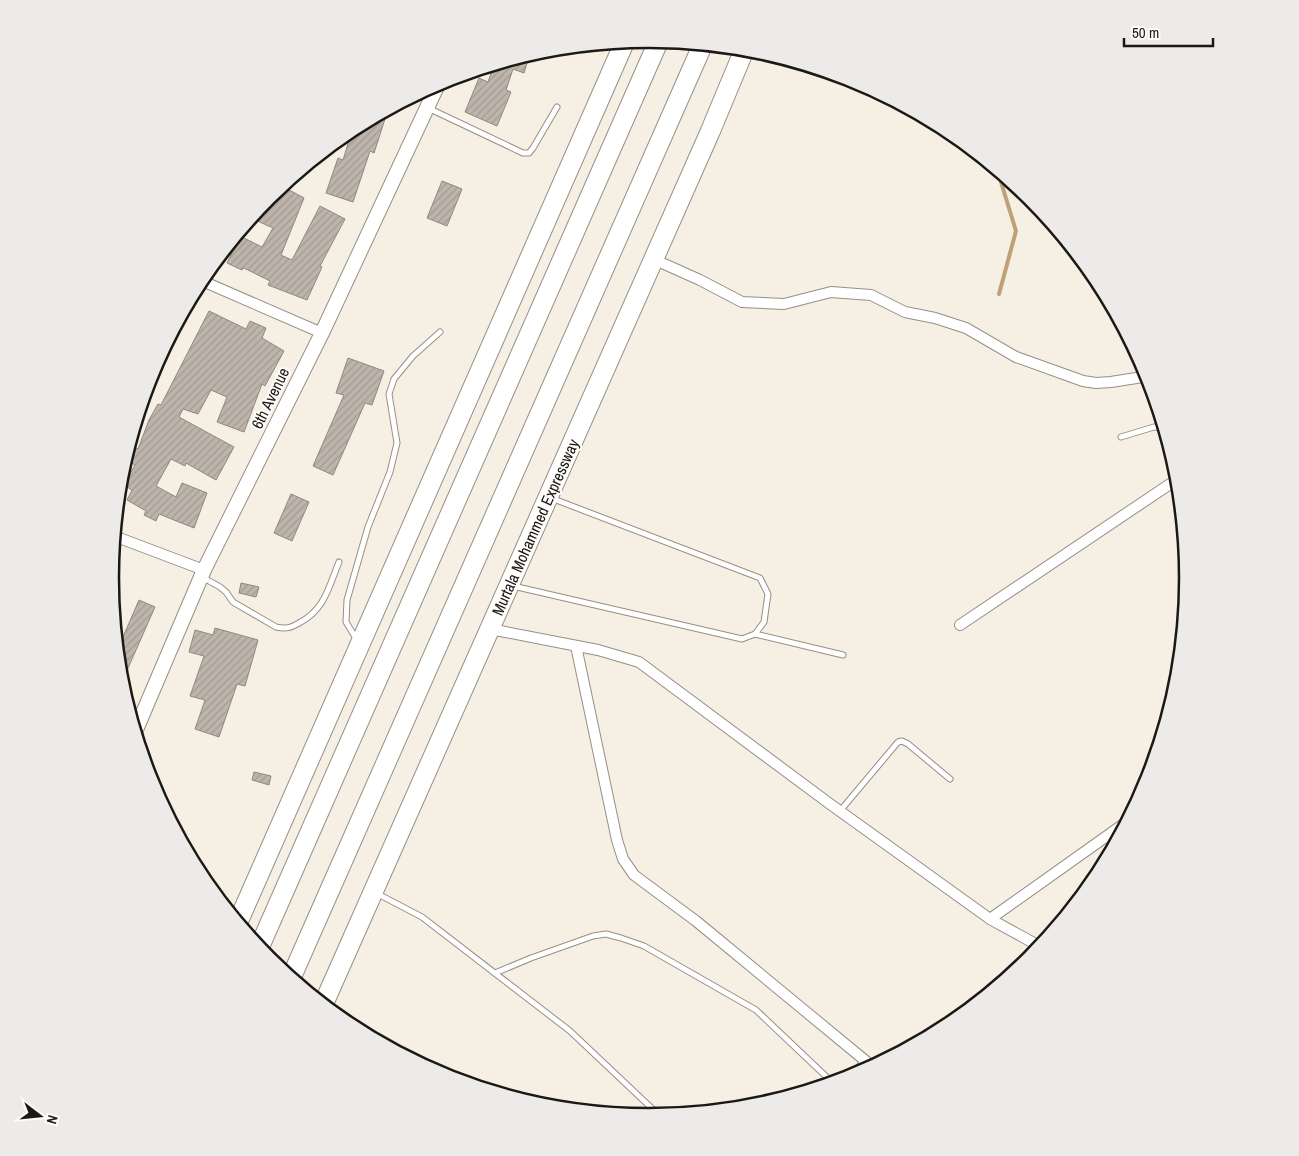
<svg xmlns="http://www.w3.org/2000/svg" width="1299" height="1156" font-family="'Archivo Narrow',sans-serif">
<defs>
<pattern id="building-hatch" width="6" height="6" patternUnits="userSpaceOnUse" patternTransform="scale(1.25)"><rect width="6" height="6" fill="#bdb5ac"/><path d="M-1 1l2-2M0 6l6-6M5 7l2-2" fill="none" stroke="#a29b93"/></pattern>
</defs>
<rect width="100%" height="100%" fill="#f6efe4"/>
<g fill="none" stroke-linecap="round" stroke-linejoin="round">
<path stroke="#bfa178" stroke-width="4" d="M997,169L1016,231L999,294"/>
</g>
<g fill="url(#building-hatch)" stroke="#8f887f">
<path d="M530,53L524,73L513,69L506,90L511,92L497,126L465,112L479,78L488,82L494,65Z"/>
<path d="M376,116L385,119L374,153L370,151L353,202L326,193L338,158L343,160L353,128Z"/>
<path d="M442,181L462,189L447,226L427,218Z"/>
<path d="M282,186L304,198L281,255L292,260L320,206L345,219L320,266L322,267L307,300L268,285L270,281L244,268L242,270L227,263L240,236L262,247L273,228L253,219L256,212L268,196Z"/>
<path d="M209,311L246,329L250,321L266,328L262,338L284,351L265,386L262,384L244,432L217,422L227,397L211,390L198,414L183,409L179,417L234,447L216,480L186,463L185,466L171,459L156,486L176,497L182,483L207,493L194,528L159,514L156,521L144,515L146,511L127,500L132,490L124,485L135,465L125,459L129,444L138,449L149,420L158,404L161,405Z"/>
<path d="M348,358L384,371L372,405L365,403L333,475L313,466L344,395L336,393Z"/>
<path d="M291,494L309,502L292,541L274,533Z"/>
<path d="M241,583L259,587L256,597L239,593Z"/>
<path d="M139,600L155,607L121,684L116,634L123,637Z"/>
<path d="M215,628L258,640L245,686L237,684L219,737L195,729L205,700L190,696L204,656L189,652L195,630L213,635Z"/>
<path d="M254,772L271,776L269,785L252,780Z"/>
</g>
<g fill="none" stroke-linecap="round" stroke-linejoin="round">
<defs>
<g id="lane">
<path d="M428,108L523,153H529L533,148L557,107"/>
<path d="M1121,437L1154,427L1165,428"/>
<path d="M202,577L220,587L226,592L233,602L276,627C286,629 291,628 299,623C325,610 329,586 339,562"/>
<path d="M513,586L742,639L755,634L764,622L768,594L760,578L551,498"/>
<path d="M755,634L843,655"/>
<path d="M357,640L346,622L347,600L368,527L390,472L397,443L389,394L394,379L413,356L440,332"/>
<path d="M840,811L898,742L902,741L908,744L950,779"/>
<path d="M376,893L422,917L570,1031L660,1116"/>
<path d="M495,973L531,958L593,936L606,934L621,938L644,946L756,1010L833,1083"/>
<path d="M855,1076L863,1059"/>
</g>
<g id="street">
<path d="M653,259L700,280L742,302L784,304L831,292L871,295L905,312L935,318L966,328L1016,357L1083,381L1096,383L1111,382L1149,376"/>
<path d="M200,280L322,333"/>
<path d="M114,536L204,570"/>
<path d="M960,625L1179,478"/>
<path d="M490,629L598,650L639,662L830,804L990,919L1041,947"/>
<path d="M576,646L617,840L623,859L634,875L696,921L873,1067"/>
<path d="M990,919L1128,821"/>
</g>
<path id="secondary" d="M135,732L204,570L322,333L439,82"/>
<g id="highway">
<path d="M238,922L625,41"/>
<path d="M259,948L659,40"/>
<path d="M291,978L703,44"/>
<path d="M323,1005L710,132L745,48"/>
</g>
</defs>
<use href="#lane" stroke="#968f86" stroke-width="7"/>
<use href="#street" stroke="#968f86" stroke-width="12"/>
<use href="#secondary" stroke="#968f86" stroke-width="16"/>
<use href="#highway" stroke="#968f86" stroke-width="21"/>
<use href="#lane" stroke="#fff" stroke-width="5"/>
<use href="#street" stroke="#fff" stroke-width="10"/>
<use href="#secondary" stroke="#fff" stroke-width="14"/>
<use href="#highway" stroke="#fff" stroke-width="19"/>
</g>
<g text-anchor="middle" stroke-width="4" stroke-linejoin="round" paint-order="stroke">
<g font-size="16" fill="#1c1915" stroke="#fefdfb">
<text transform="translate(270 398) rotate(-64)" y="6">6th Avenue</text>
<text transform="translate(535 527) rotate(-66)" y="6">Murtala Mohammed Expressway</text>
</g>
</g>
<path d="M0 0H1299V1156H0ZM119 578a530 530 0 1 1 1060 0a530 530 0 1 1-1060 0Z" fill="#ecebe9" fill-rule="evenodd"/>
<path fill="none" stroke="#1c1915" stroke-width="2.5" d="M119 578a530 530 0 1 1 1060 0a530 530 0 1 1-1060 0Z"/>
<g transform="translate(40 1116) rotate(106)" stroke="#fefdfb" stroke-width="4" paint-order="stroke">
<path d="M0-4L9 19L0 12L-9 19Z" fill="#1c1915"/>
<text y="-8" font-size="14" font-weight="bold" text-anchor="middle" fill="#1c1915">N</text>
</g>
<path d="M1124 38v8h89v-8" fill="none" stroke="#1c1915" stroke-width="2.5"/>
<text x="1132" y="38" font-size="15" fill="#1c1915" stroke="#fefdfb" stroke-width="4" paint-order="stroke">50 m</text>
</svg>
